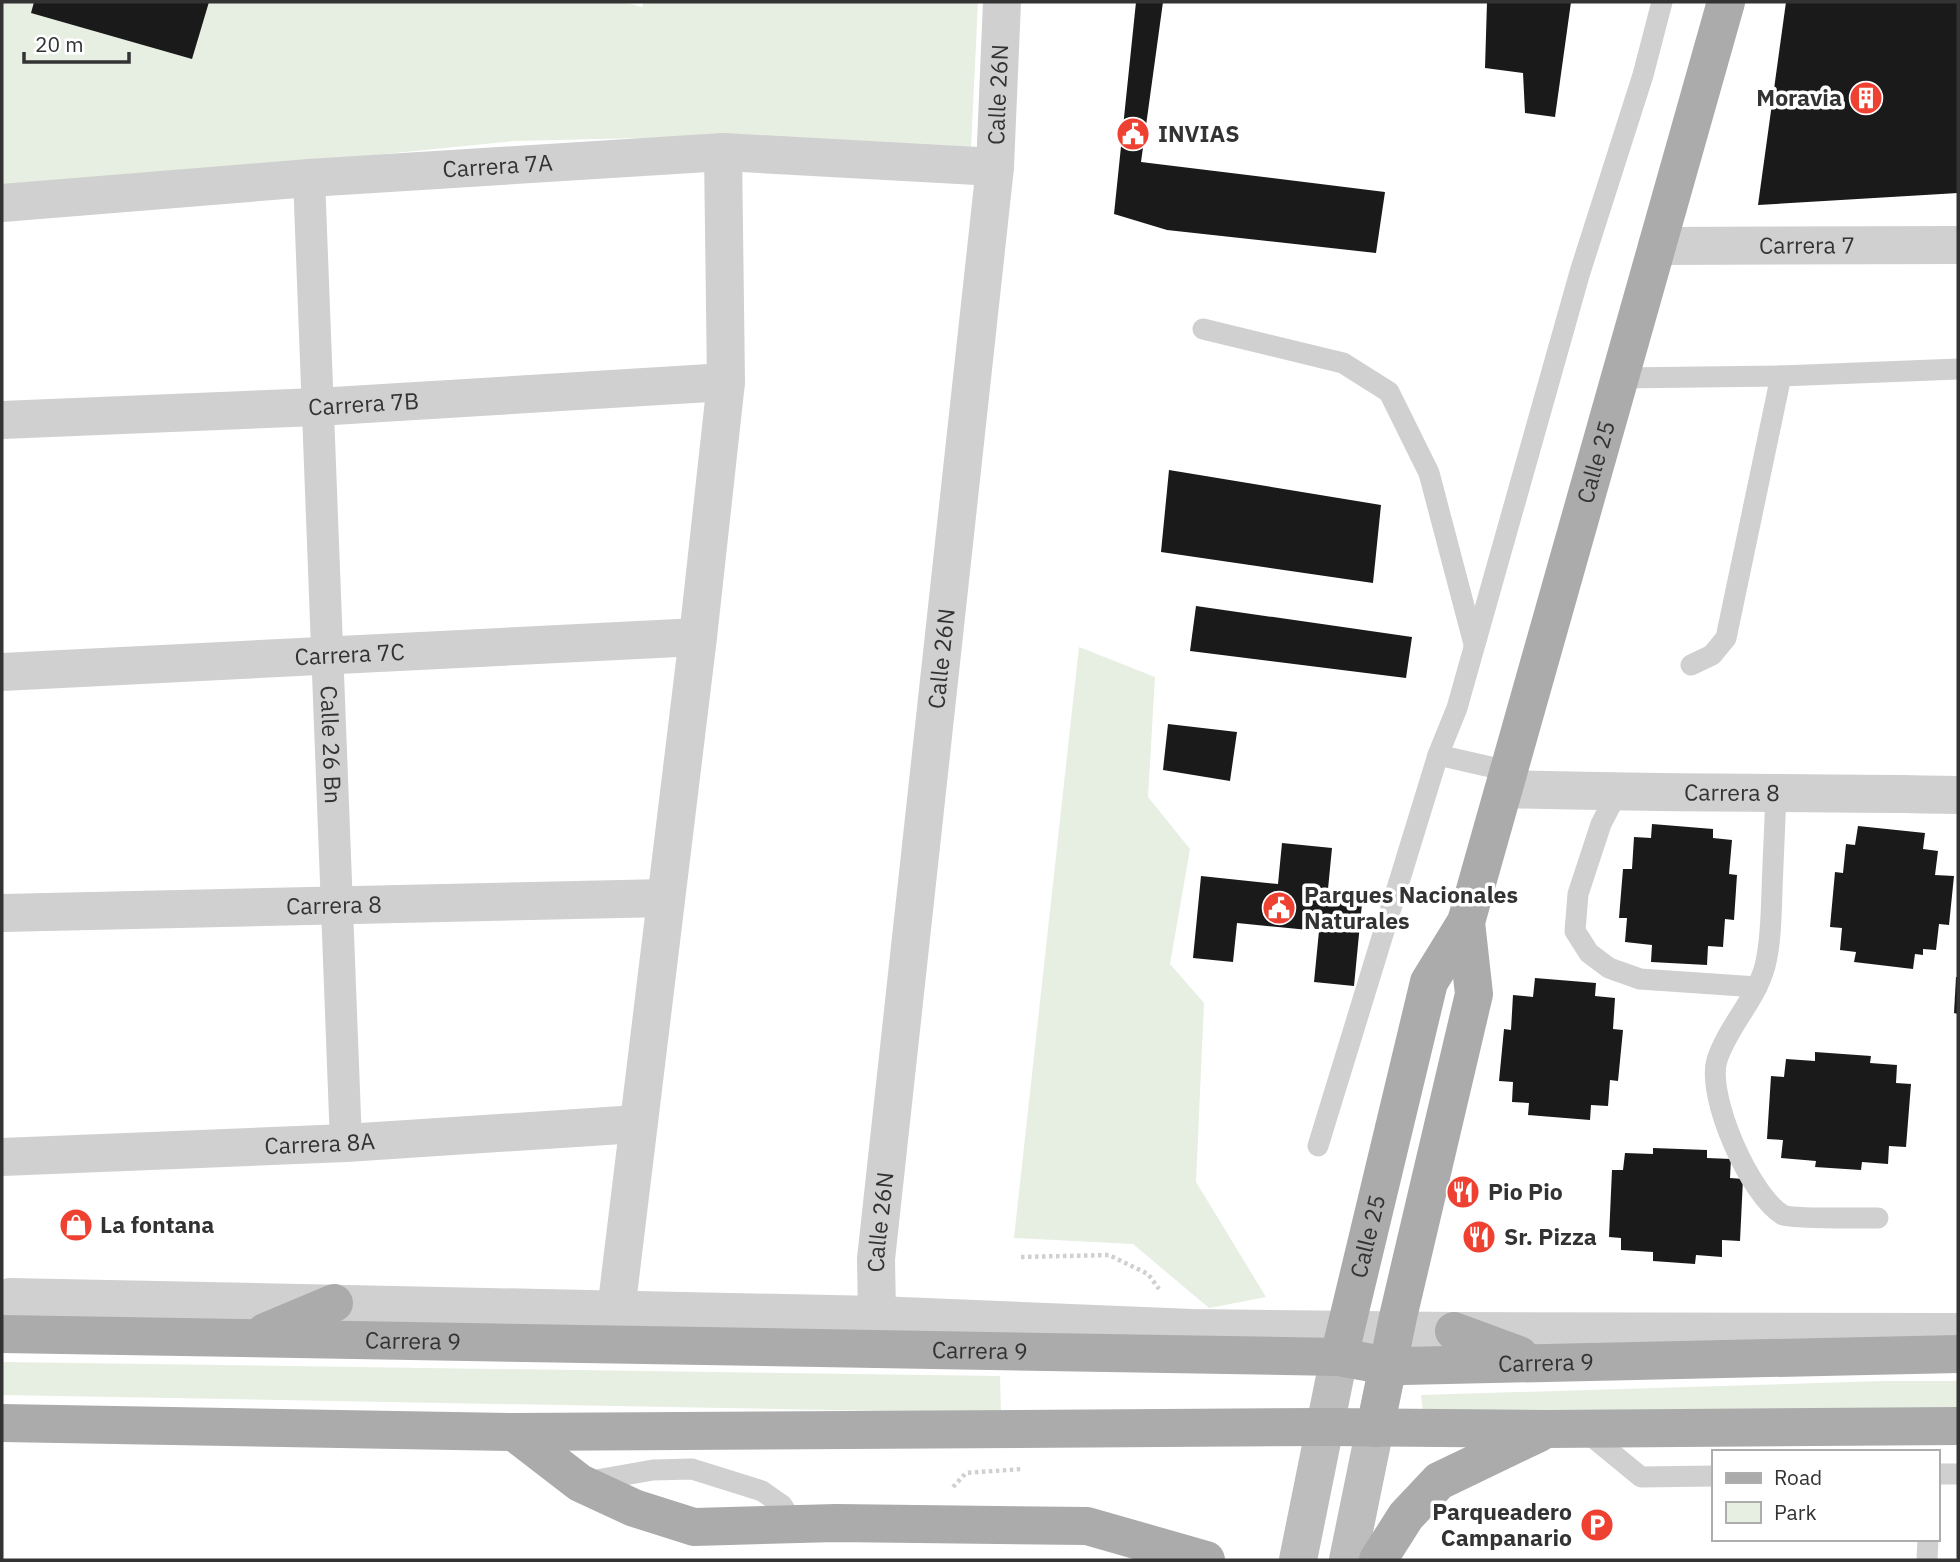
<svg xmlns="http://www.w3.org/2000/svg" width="1960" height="1562" font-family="'IBM Plex Sans',sans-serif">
<rect width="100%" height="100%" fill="#fff"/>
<g fill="#e6efe1">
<path d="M2,2H624L642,7L644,2H978L971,148L721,136L514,141L2,192Z"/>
<path d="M1079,647L1155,677L1148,797L1190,849L1170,964L1204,1003L1196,1182L1266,1297L1209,1308L1133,1244L1014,1238Z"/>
<path d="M2,1362L1000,1376L1001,1413L2,1395Z"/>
<path d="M1885,1381H1958V1409L1424,1419L1421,1395Z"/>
</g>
<g fill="#1a1a1a">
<path d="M34,2H209L192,59L31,13Z"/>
<path d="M1136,2H1163L1141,162L1385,192L1376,253L1167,230L1114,214Z"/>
<path d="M1487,2H1571L1555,117L1525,113L1523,73L1485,68Z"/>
<path d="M1786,2H1958V193L1758,205Z"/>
<path d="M1169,470L1381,505L1373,583L1161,552Z"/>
<path d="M1196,606L1412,637L1406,678L1190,651Z"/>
<path d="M1168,724L1237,732L1230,781L1163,770Z"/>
<path d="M1652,824L1713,829V838L1732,840L1729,874L1737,875L1734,920L1725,919L1723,947L1708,946L1707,965L1651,962L1652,945L1625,942L1627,918H1619L1623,869H1632L1634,837L1651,838Z"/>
<path d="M1858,826L1925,833L1923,849L1938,851L1935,875L1954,876L1949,925L1939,924L1936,950L1923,949V955L1915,954L1913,969L1854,962L1856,952L1840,950L1842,928L1830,927L1835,872L1843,873L1846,844L1855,845Z"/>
<path d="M1282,843L1332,848L1328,889L1363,893L1354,986L1314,982L1319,931L1237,923L1233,962L1193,958L1201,876L1278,884Z"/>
<path d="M1956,977H1958V1014L1954,1013Z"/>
<path d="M1535,978L1596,983L1595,996L1615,998L1613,1029L1623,1030L1618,1081L1610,1080L1608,1106L1591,1105L1590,1120L1528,1115L1529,1103L1512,1102L1513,1082L1499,1081L1504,1029L1511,1030L1513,995L1533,997Z"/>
<path d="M1815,1052L1871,1056L1870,1063L1897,1065L1896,1083L1911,1084L1906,1147L1889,1146L1888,1164L1862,1162L1861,1170L1815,1167L1816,1161L1781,1158L1783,1140L1767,1139L1771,1076L1784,1077L1786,1059L1815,1061Z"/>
<path d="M1653,1148L1707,1150V1158L1731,1159L1730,1178L1743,1179L1740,1241L1722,1240V1257L1696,1255L1695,1264L1653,1261V1252L1621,1250V1238L1609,1237L1612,1170H1623L1625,1153L1653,1154Z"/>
</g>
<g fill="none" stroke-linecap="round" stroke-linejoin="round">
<g stroke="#d0d0d0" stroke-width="4.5" stroke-dasharray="3.5 3.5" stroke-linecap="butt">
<path d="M1021,1257L1109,1255L1148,1274L1159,1289"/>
<path d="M953,1487L966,1473L1022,1469"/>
</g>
<g stroke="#d0d0d0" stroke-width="21">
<path d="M1203,329L1343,363L1389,392L1429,473L1474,644"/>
<path d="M1619,378L1781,376L1958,369"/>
<path d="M1691,665L1712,655L1726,638L1781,376"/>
<path d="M1508,771L1438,755L1457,708L1580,272L1643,75L1662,2"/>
<path d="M1776,791C1775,825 1773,859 1772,892C1771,916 1771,942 1765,966C1756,1000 1728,1026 1717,1060C1706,1097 1751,1197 1783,1215C1792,1219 1863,1218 1878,1218"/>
<path d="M1617,793L1601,824L1578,894L1575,931L1589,953L1609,968L1640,979L1757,987"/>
<path d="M1318,1146L1438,755"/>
<path d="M1585,1431L1641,1477L1713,1476"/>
<path d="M1937,1474H1958"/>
<path d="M585,1482L653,1470L692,1469L762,1491L782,1505L794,1524"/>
<path d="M1927,1560L1928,1539"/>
</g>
<path stroke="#d0d0d0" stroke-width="32" id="s1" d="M309,178L346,1143"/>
<g stroke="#d0d0d0" stroke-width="38">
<path id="s2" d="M2,203L309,178L723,152L995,167"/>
<path id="s3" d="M1657,246L1958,245"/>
<path id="s4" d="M2,420L317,407L726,382"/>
<path id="s5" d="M2,672L698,637"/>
<path id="s6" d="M1504,789C1655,794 1807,792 1958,795"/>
<path id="s7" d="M2,913L666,898"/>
<path id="s8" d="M2,1157L346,1143L637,1124"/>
<path d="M616,1311L698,637L726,382L723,152"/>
<path id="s9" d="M877,1315L876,1259L995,167L1002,2"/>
</g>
<path stroke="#d0d0d0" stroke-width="38" d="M2,1300L10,1297L877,1315L1192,1328L1454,1331L1958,1332"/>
<g stroke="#bdbdbd" stroke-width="38">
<path d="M1298,1560L1339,1357"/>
<path d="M1348,1560L1375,1428"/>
</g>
<g stroke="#ababab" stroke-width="38">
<path d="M1454,1331L1519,1355"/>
<path d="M265,1332L334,1303"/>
<path id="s10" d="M2,1334L1339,1357L1388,1366H1403L1958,1354"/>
<path id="s11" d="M1339,1357L1429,982L1466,922L1726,2"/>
<path d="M2,1423L514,1432L1326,1427L1547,1429L1958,1426"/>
<path d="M1375,1428L1398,1317L1474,994L1466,922"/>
<path d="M514,1432L580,1483L634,1508L694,1527L836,1523L1087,1526L1206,1560"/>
<path d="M1378,1560L1406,1516L1439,1481L1539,1433"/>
</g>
</g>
<defs>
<symbol id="building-disc" viewBox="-11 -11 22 22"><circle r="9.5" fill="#ee4131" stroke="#fff"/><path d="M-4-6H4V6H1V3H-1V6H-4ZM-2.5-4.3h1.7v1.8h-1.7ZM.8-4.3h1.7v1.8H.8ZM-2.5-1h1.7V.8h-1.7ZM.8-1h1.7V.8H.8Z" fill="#fff"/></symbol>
<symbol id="civic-disc" viewBox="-11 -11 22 22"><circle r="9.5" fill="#ee4131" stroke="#fff"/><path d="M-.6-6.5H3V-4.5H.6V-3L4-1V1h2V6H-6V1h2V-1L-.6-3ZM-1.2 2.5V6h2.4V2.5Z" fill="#fff"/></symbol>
<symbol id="restaurant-disc" viewBox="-11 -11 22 22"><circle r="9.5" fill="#ee4131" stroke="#fff"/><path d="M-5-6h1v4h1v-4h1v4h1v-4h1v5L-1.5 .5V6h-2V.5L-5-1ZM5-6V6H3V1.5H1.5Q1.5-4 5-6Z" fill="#fff"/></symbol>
<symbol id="shop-disc" viewBox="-11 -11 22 22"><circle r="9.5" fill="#ee4131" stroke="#fff"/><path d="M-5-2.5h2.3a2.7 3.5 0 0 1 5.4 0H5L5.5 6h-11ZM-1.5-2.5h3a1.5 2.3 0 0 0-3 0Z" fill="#fff"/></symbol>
<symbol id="parking-disc" viewBox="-11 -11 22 22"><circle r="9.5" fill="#ee4131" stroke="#fff"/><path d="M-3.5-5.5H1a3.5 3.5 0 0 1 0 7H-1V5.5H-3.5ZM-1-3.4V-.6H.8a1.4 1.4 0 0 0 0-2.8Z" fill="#fff"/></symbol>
</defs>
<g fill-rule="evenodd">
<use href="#building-disc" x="1847" y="79" width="38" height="38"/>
<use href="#civic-disc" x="1114" y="115" width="38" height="38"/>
<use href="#civic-disc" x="1260" y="889" width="38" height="38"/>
<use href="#restaurant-disc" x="1444" y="1173" width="38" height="38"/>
<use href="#shop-disc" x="57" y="1206" width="38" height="38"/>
<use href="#restaurant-disc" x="1460" y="1218" width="38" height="38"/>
<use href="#parking-disc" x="1578" y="1506" width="38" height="38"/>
</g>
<g text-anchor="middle" stroke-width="7" stroke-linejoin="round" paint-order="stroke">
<g font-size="23" fill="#333" stroke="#fff">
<text dy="8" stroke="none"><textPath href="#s9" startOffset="1227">Calle 26N</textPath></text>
<text dy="8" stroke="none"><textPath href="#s2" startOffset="497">Carrera 7A</textPath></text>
<text dy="8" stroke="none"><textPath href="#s3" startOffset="150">Carrera 7</textPath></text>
<text dy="8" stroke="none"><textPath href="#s4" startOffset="362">Carrera 7B</textPath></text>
<text dy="8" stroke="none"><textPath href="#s11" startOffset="934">Calle 25</textPath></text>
<text dy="8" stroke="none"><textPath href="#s5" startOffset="348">Carrera 7C</textPath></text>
<text dy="8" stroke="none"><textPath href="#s9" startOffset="660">Calle 26N</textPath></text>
<text dy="8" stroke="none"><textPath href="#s1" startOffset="567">Calle 26 Bn</textPath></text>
<text dy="8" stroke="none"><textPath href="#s6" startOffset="228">Carrera 8</textPath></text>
<text dy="8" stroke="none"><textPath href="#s7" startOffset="332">Carrera 8</textPath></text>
<text dy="8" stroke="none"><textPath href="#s8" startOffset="318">Carrera 8A</textPath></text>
<text dy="8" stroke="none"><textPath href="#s9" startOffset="93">Calle 26N</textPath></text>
<text dy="8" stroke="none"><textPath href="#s11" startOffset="124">Calle 25</textPath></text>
<text dy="8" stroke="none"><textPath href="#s10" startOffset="411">Carrera 9</textPath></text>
<text dy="8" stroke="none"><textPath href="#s10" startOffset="978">Carrera 9</textPath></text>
<text dy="8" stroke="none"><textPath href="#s10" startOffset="1545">Carrera 9</textPath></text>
</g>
<g font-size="23" font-weight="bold" fill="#333" stroke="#fff" text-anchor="start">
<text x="1842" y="106" text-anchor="end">Moravia</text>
<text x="1158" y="142">INVIAS</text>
<text x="1304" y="903">Parques Nacionales<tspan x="1304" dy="26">Naturales</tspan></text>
<text x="1488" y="1200">Pio Pio</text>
<text x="100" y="1233">La fontana</text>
<text x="1504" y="1245">Sr. Pizza</text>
<text x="1572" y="1520" text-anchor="end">Parqueadero<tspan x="1572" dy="26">Campanario</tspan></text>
</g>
</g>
<rect width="1960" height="1562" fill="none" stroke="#333333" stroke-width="7"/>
<rect x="1712" y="1450" width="228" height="91" fill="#ffffff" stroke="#adadad" stroke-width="2"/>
<rect x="1726" y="1473" width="35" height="10" fill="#ababab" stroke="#adadad" stroke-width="2"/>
<text x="1774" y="1485" font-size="21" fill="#333333">Road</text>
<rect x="1726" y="1502" width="35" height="21" fill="#e6efe1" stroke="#adadad" stroke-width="2"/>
<text x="1774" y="1520" font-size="21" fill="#333333">Park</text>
<path d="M24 52v10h105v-10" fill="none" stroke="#333333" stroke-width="3.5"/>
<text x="35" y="52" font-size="21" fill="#333333" stroke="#ffffff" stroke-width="5" paint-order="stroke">20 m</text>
</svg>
